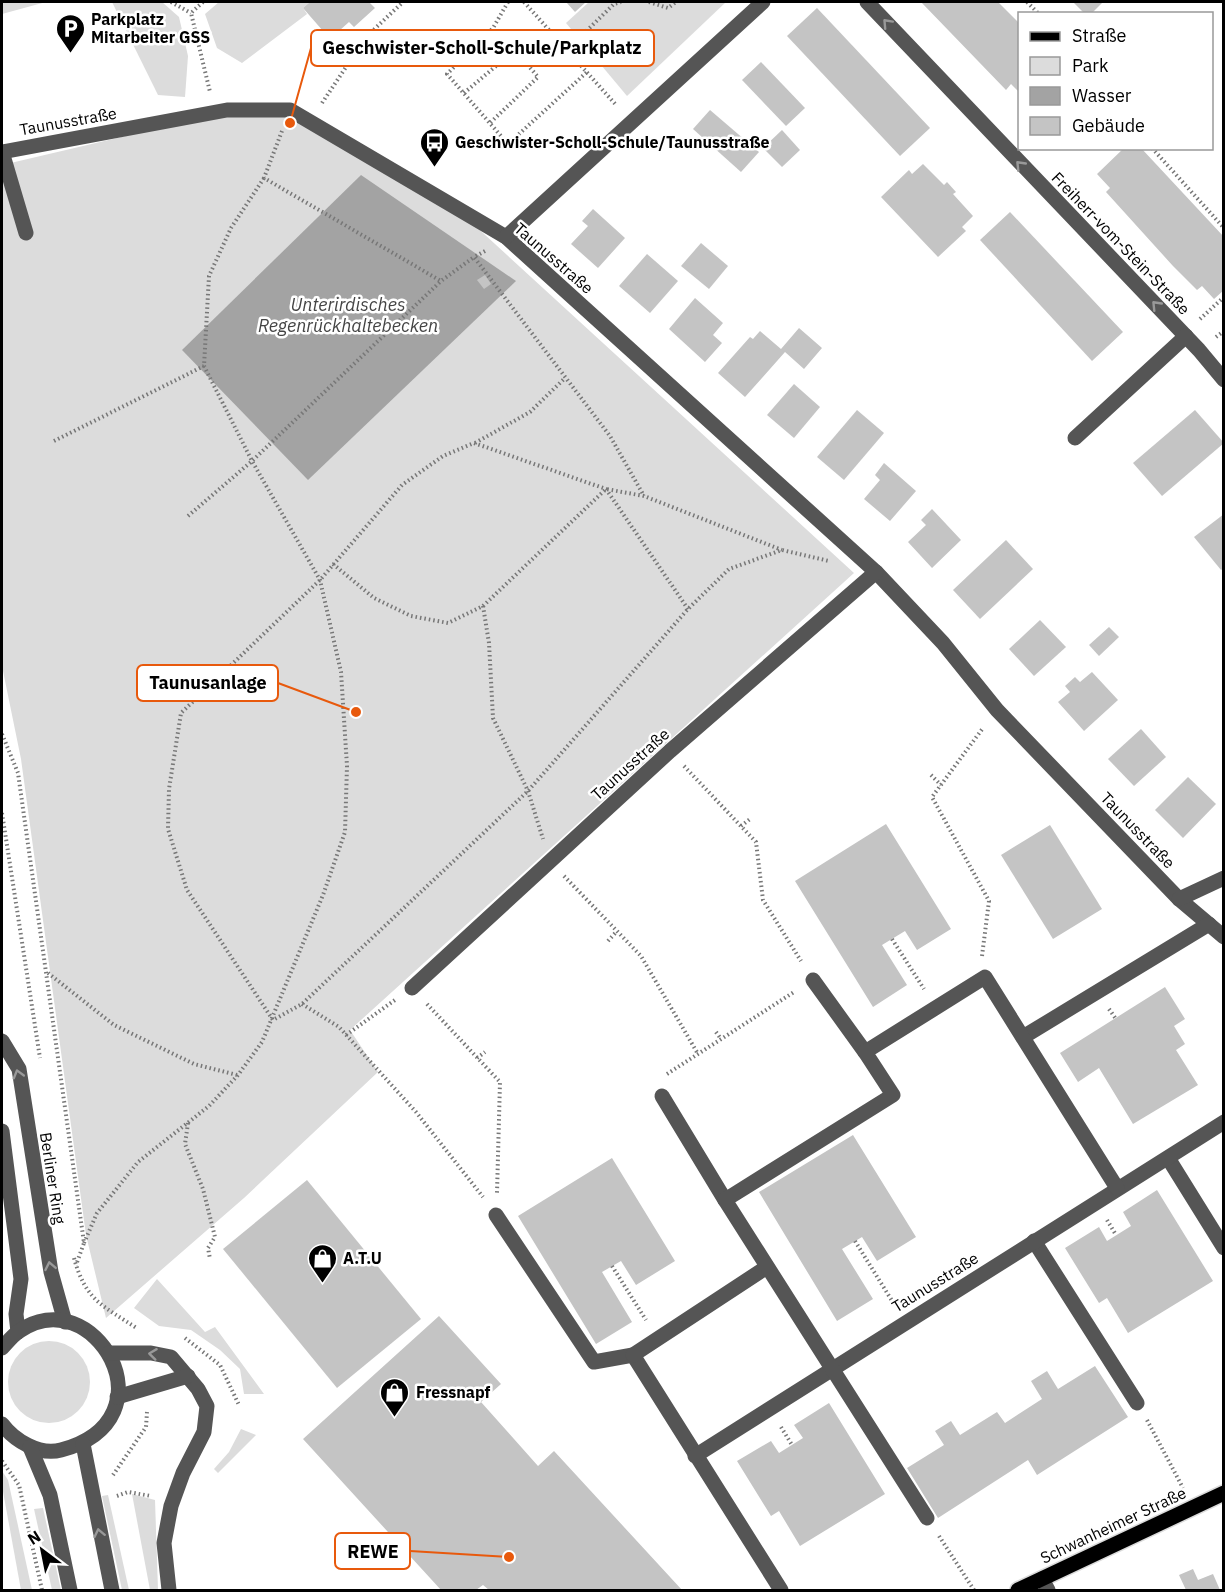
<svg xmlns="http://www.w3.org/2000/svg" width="1225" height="1592" font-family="'IBM Plex Sans',sans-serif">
<rect width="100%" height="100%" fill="#fff"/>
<g fill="#dcdcdc">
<path d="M2,2H46L2,14Z"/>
<path d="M112,2H162L179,17L188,56L185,97L158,95Z"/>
<path d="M219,2H310L303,8L307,14L242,63L217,48L205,14Z"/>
<path d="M589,2H726L627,96L566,23Z"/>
<path d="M241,109L290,110L459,211L854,573L350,1030L378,1072L244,1198L106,1318L86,1235L21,759L2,666V165Z"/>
<path d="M157,1279L205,1332L215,1327L264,1394H244L240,1369L220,1350L191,1330L159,1326L134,1308Z"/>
<circle cx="49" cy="1382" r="41"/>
<path d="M241,1429L256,1435L218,1473L214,1469L229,1452Z"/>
<path d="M2,1471L8,1480L32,1590H21L2,1486Z"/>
<path d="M132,1494L155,1500L158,1590H150Z"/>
<path d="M108,1495L129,1590H122L102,1496Z"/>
<path d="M43,1508L61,1590H52L34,1509Z"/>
</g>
<path fill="#a3a3a3" d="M361,175L516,281L308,480L182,350Z"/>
<g fill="#c4c4c4">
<path d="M310,2H369L375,8L354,27L349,22L330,39L303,8Z"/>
<path d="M566,2H586L575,12Z"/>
<path d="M921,2H998L1020,24V93L1011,84L1006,90Z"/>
<path d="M1073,2H1103L1091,14H1085Z"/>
<path d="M817,8L930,128L900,156L787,36Z"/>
<path d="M761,62L805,108L786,126L742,80Z"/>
<path d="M710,110L759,152L741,172L693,129Z"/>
<path d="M782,130L800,150L782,167L763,148Z"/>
<path d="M1124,148H1141L1224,237V290L1214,299L1202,286L1197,290L1173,266L1106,192L1110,188L1097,174Z"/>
<path d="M923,164L944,185L947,182L956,192L953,194L973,216L962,227L966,231L938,257L881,197L909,170L912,174Z"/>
<path d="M593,209L625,238L598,268L571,244L588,226L582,221Z"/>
<path d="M1010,212L1123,332L1092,361L980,240Z"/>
<path d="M701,243L728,266L709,289L681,266Z"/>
<path d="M647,254L678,281L650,313L619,286Z"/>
<path d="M485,275L491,284L484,289L477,280Z"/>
<path d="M695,298L723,323L713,335L722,343L705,362L669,329Z"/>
<path d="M799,328L822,348L804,369L785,352L745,397L718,373L750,337L753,339L760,331L781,349Z"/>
<path d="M794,384L820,407L794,438L767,415Z"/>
<path d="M857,410L884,433L844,480L817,457Z"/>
<path d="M1195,410L1224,443L1162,496L1133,463Z"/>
<path d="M884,463L916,491L890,521L864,499L880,480L875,475Z"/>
<path d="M932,509L961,540L932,568L908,542L926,525L921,520Z"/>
<path d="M1224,514V568L1221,570L1194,537Z"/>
<path d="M1006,540L1033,569L980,619L953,590Z"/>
<path d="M1040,620L1066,647L1034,676L1009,649Z"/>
<path d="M1109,627L1119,637L1099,656L1089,645Z"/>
<path d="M1092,672L1118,700L1084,731L1058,702L1070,692L1065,686L1075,677L1080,682Z"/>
<path d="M1141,729L1166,757L1134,786L1108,759Z"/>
<path d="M1188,777L1216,804L1183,838L1155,810Z"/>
<path d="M886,824L951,929L917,950L905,931L882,945L907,985L873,1007L795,881Z"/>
<path d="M1050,825L1102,909L1053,939L1001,855Z"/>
<path d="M1165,987L1185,1019L1174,1026L1185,1044L1176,1050L1198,1085L1133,1124L1099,1068L1078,1082L1060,1053Z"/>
<path d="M853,1135L916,1237L877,1261L862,1237L842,1249L873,1299L837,1321L759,1192Z"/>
<path d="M612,1158L675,1261L636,1285L621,1261L602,1272L632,1322L596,1344L518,1216Z"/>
<path d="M307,1180L421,1319L337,1388L223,1249Z"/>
<path d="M1157,1190L1213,1281L1128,1333L1107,1298L1099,1303L1065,1248L1099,1227L1107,1241L1131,1226L1123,1212Z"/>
<path d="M439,1316L501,1384L481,1402L538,1466L554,1451L682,1590H489L483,1585L476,1590H441L303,1439Z"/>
<path d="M1095,1366L1128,1417L1037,1475L1028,1460L938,1518L907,1468L944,1445L935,1431L951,1421L960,1435L997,1412L1005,1423L1042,1399L1031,1381L1047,1371L1058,1389Z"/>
<path d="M829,1403L885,1494L800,1546L779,1511L771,1516L737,1461L771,1441L779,1453L803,1438L794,1425Z"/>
<path d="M1193,1569L1198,1580L1213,1574L1220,1590H1186L1179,1575Z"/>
</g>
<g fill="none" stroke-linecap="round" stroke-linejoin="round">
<defs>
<path id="major" d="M1018,1590L1224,1493"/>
</defs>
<use href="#major" stroke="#dbdbdb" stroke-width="18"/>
<g stroke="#777" stroke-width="4" stroke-dasharray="1.5 3" stroke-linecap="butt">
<path d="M171,2L191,13"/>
<path d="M203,2L191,13L210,92"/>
<path d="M508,2L493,28L447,74L508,144L587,72"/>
<path d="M524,2L617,106"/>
<path d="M649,2L668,8L676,2"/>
<path d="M1027,2L1039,14"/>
<path d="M567,50L614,4L621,2"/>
<path d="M464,93L515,50L538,77L490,123"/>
<path d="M322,103L366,37L403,2"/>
<path d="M282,131L264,178L441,281L474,257"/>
<path d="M1152,148L1224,228"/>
<path d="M485,251L474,257L610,436L644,496"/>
<path d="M1200,319L1224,297"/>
<path d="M1216,337L1224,331"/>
<path d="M54,441L204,366"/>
<path d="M475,443L530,412L565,378"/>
<path d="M188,516L252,461L441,281"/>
<path d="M333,564L374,598L411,616L448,623L483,606L606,489L644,496L782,550"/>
<path d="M483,606L489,643L493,718L528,791L543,839"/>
<path d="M688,609L606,489L474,443L443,456L402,485L320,580L181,713L169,789L168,829L187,890L273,1020L302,1004L528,791L688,609L729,569L782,550L829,561"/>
<path d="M2,734L18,773L84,1243L76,1265"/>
<path d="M684,766L756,842L763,900L801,961"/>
<path d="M931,775L941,785"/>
<path d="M2,813L40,1058"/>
<path d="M741,826L750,819"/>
<path d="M564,876L641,956L698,1054"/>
<path d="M892,939L924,989"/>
<path d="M608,941L617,931"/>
<path d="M982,956L989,901L932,797L983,728"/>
<path d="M48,973L114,1025L194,1064L237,1075"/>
<path d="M302,1004L339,1027L416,1112L483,1197"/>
<path d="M427,1004L500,1082L497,1193"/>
<path d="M1109,1009L1116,1019"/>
<path d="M716,1032L721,1039"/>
<path d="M346,1035L395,1000"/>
<path d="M477,1058L485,1052"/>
<path d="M667,1074L794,992"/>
<path d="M188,1123L185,1144L203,1189L215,1237L208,1248L210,1259"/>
<path d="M1107,1220L1116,1235"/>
<path d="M855,1241L894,1304"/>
<path d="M84,1243L97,1213L138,1162L209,1106L238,1075L262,1042L323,895L345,832L347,766L341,672L320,580L252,461L204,366L209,276L231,228L264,178"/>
<path d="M74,1258C86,1301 102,1305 138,1329"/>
<path d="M612,1266L646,1320"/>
<path d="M185,1338L220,1365L239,1405"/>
<path d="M1147,1420L1183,1488"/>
<path d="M781,1427L792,1445"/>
<path d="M2,1461L19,1485L42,1590"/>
<path d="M113,1475L146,1427L147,1412"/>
<path d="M117,1496L128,1492L151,1496"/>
<path d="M939,1536L974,1590"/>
</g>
<g stroke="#555" stroke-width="15">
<path d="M867,2L1199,350L1224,380"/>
<path d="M2,152L227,110H290L506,237L876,572L943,643L997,710L1179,899L1224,937"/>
<path d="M2,152L26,233"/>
<path d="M506,237L763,2"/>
<path d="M1075,438L1186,336"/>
<path d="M1179,899L1224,878"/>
<path d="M813,980L865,1052"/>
<path d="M412,988L670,751L876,572"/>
<path d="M1023,1037L1209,924"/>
<path d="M2,1041L19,1069L51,1272L65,1322"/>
<path d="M662,1096L725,1200"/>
<path d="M2,1131L21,1279L16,1314L18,1332"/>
<path d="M1168,1158L1224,1248"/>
<path d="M496,1215L594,1362L633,1355L781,1590"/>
<path d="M1034,1241L1137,1403"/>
<path d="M2,1348C7,1343 12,1336 18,1332C93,1278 177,1419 61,1450C39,1456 14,1440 2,1424"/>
<path d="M109,1353H151L171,1357L198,1389L207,1406L204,1432L183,1473L171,1506L164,1543L169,1590"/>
<path d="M633,1355L767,1267"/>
<path d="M117,1397L188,1376"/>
<path d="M83,1444L112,1590"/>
<path d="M30,1447L50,1495L70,1590"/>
<path d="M695,1456L1224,1122"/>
<path d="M927,1518L725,1200L893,1095L865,1052L985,977L1117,1188"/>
<path d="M1042,1579L1048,1590"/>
</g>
<use href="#major" stroke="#000" stroke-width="15"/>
</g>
<defs><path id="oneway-chevron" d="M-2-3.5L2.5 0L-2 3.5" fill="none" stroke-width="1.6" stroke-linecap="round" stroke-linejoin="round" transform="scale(1.5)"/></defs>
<g stroke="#999">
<use href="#oneway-chevron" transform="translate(887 23) rotate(-133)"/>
<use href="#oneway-chevron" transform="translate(1020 165) rotate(-134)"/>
<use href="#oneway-chevron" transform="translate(1156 305) rotate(-134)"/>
<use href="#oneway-chevron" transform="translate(18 1074) rotate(-106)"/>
<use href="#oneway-chevron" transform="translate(50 1266) rotate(-101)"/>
<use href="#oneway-chevron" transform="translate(153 1354) rotate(-173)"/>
<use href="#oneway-chevron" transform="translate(99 1533) rotate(-102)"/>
</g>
<defs>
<symbol id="parking-pin" viewBox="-11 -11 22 30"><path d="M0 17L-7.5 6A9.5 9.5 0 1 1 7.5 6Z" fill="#000" stroke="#fff"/><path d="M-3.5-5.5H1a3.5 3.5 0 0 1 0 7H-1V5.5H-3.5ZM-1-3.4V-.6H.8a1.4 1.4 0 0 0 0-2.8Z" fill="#fff"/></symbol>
<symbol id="bus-pin" viewBox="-11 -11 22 30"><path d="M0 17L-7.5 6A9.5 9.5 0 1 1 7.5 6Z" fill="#000" stroke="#fff"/><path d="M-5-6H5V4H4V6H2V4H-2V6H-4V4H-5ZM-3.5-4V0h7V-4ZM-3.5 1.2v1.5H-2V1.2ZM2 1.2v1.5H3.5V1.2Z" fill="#fff"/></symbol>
<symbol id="shop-pin" viewBox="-11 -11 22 30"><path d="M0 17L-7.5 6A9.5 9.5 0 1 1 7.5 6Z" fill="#000" stroke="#fff"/><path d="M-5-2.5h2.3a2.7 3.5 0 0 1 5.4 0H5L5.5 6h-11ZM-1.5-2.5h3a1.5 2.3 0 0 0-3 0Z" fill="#fff"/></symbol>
</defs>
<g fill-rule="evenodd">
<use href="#parking-pin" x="54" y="12" width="33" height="45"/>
<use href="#bus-pin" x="418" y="126" width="33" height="45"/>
<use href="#shop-pin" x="306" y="1242" width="33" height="45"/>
<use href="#shop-pin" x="378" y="1376" width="33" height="45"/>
</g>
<g text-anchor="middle" stroke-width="5" stroke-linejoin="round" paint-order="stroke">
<g font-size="16" font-weight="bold" fill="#000" stroke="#fff" text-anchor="start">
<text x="91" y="25">Parkplatz<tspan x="91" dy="18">Mitarbeiter GSS</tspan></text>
<text x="455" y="148">Geschwister-Scholl-Schule/Taunusstraße</text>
<text x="343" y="1264">A.T.U</text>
<text x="416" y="1398">Fressnapf</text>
</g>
<g font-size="16" fill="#000" stroke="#fff">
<text transform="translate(68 121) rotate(-10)" y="6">Taunusstraße</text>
<text transform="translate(1121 243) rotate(46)" y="6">Freiherr-vom-Stein-Straße</text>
<text transform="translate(554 258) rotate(41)" y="6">Taunusstraße</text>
<text transform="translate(630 764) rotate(-42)" y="6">Taunusstraße</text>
<text transform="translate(1138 830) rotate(46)" y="6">Taunusstraße</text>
<text transform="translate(53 1178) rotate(81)" y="6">Berliner Ring</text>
<text transform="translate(935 1282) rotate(-32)" y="6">Taunusstraße</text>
<text transform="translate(1113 1525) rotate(-25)" y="6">Schwanheimer Straße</text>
</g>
<g font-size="18" font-style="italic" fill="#444" stroke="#fff">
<text x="348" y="311">Unterirdisches<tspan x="348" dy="21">Regenrückhaltebecken</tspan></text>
</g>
</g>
<path fill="none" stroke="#e8590c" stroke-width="2" d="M290 123L311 48M356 712L278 683M509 1557L410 1551"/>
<g fill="#e8590c" stroke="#fff" stroke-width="2">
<circle cx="290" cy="123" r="6"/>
<circle cx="356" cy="712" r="6"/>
<circle cx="509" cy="1557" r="6"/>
</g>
<g fill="#fff" stroke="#e8590c" stroke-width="2">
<rect x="311" y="30" width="343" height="36" rx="6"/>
<rect x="137" y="665" width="141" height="36" rx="6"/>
<rect x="335" y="1533" width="75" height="36" rx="6"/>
</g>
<g font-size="18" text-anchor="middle" font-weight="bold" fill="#000">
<text x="482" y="54">Geschwister-Scholl-Schule/Parkplatz</text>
<text x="208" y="689">Taunusanlage</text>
<text x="373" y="1558">REWE</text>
</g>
<rect width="1225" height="1592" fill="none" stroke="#000000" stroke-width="6"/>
<rect x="1018" y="12" width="195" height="138" fill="#ffffff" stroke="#999999" stroke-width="1.5"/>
<rect x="1030" y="32" width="30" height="9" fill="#000000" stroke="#999999" stroke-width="1.5"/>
<text x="1072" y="42" font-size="18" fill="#000000">Straße</text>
<rect x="1030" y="57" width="30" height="18" fill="#dcdcdc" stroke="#999999" stroke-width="1.5"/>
<text x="1072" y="72" font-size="18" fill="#000000">Park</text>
<rect x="1030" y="87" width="30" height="18" fill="#a3a3a3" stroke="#999999" stroke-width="1.5"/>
<text x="1072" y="102" font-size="18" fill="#000000">Wasser</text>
<rect x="1030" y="117" width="30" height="18" fill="#c4c4c4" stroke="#999999" stroke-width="1.5"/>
<text x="1072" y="132" font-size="18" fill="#000000">Gebäude</text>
<g transform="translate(42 1550) rotate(328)" stroke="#ffffff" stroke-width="4.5" paint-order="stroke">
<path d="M0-4.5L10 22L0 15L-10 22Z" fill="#000000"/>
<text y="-9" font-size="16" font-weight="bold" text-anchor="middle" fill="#000000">N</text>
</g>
</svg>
